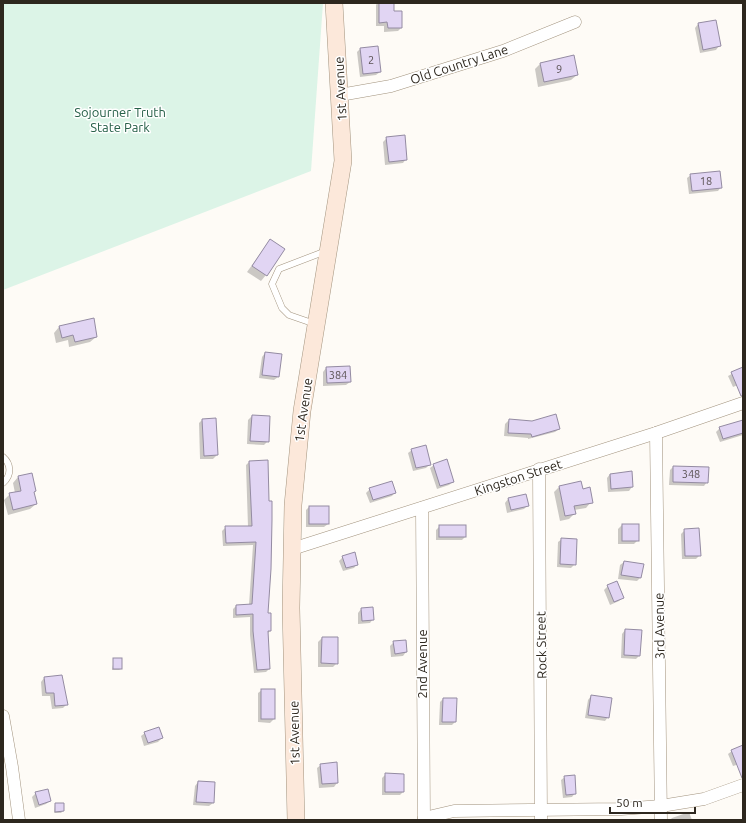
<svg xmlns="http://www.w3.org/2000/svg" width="746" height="823" font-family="Ubuntu,sans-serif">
<rect width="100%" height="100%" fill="#fefbf6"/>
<path fill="#dcf4e7" d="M3,3H323L311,171L3,290Z"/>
<g fill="#0003">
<path d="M377,3H393V12L401,28L398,31L384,32V26H376V5Z"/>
<path d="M698,24L719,46L716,50L700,53L695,28Z"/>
<path d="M360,49L380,72L376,75L360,77L357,52Z"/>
<path d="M540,64L577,75L571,80L538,87L535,69Z"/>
<path d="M387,138L406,159L403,163L385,165L383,142Z"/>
<path d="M691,175L721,187L718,191L689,194L687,178Z"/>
<path d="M270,240L266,275L261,281L247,272Z"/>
<path d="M93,319L96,337L90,342L69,347L68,340L56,343L54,333L59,327Z"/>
<path d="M265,353L278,377L274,380L259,378L262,357Z"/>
<path d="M326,368L350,382L346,385L323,386V372Z"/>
<path d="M743,368V383L733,387L728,376Z"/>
<path d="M252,416L268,441L264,445L247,444L248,420Z"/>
<path d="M202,420L217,455L213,459H200L199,423Z"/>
<path d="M509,420L559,429L555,432L528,439V438L504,436L505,424Z"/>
<path d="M743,421V435L720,442L716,432L720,428Z"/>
<path d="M412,450L430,464L426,468L413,471L408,453Z"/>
<path d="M249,462L266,614L270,631L267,634L269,669L266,672L254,673L250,635V617L233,618V609L236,606L249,605L253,545L223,546L222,531L226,527H248L246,465Z"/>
<path d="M434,465L453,482L449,485L437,489L430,468Z"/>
<path d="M673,467L707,482L704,486L669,485L670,470Z"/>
<path d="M610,474L632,487L629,491L608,492L607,478Z"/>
<path d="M18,477L35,491L33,493L36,504L30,509L8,515L4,500L10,494L15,493L13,483Z"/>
<path d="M560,486L582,490L591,502L586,508L574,510L575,513L569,519L560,521L554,492Z"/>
<path d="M370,489L395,492L392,496L370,503L366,493Z"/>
<path d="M525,495L528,505L524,509L507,513L505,503L508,499Z"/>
<path d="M309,507L328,524L324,527H306V510Z"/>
<path d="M622,525L638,540L634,544H618V529Z"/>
<path d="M440,526L465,537L462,540H436V530Z"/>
<path d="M685,530L700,555L696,559H682L681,534Z"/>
<path d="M562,539L575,564L571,568L557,567L558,542Z"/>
<path d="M343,557L357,564L354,568L343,571L339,561Z"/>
<path d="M624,562L640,578L637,581L618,579L620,565Z"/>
<path d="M608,586L622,598L619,601L610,605L604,590Z"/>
<path d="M361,609L373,619L370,623L358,624V613Z"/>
<path d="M625,630L640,655L636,659L621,658L622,634Z"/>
<path d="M322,638H337V663L333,667H318V642Z"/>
<path d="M394,642L406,652L403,656L391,657L390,646Z"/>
<path d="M114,659L121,669L119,670H112Z"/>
<path d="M44,678L67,704L63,708L52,709L50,696H42L41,682Z"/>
<path d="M262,690L274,719L270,723L258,722V693Z"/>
<path d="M591,696L608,717L605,721L585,718L588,700Z"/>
<path d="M443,699L455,722L452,725H439L440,702Z"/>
<path d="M145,733L162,738L158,742L144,746L141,736Z"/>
<path d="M743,746V763L733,766L728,754L732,751Z"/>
<path d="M321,765L337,783L334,787L319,788L317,768Z"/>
<path d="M386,774L403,792L400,795H382V778Z"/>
<path d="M565,777L575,793L572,797L563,798L561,780Z"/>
<path d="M198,782L213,803L209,806L193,805L195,786Z"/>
<path d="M36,793L50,801L46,804L35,808L32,797Z"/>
<path d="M55,804L63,811L61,813H54Z"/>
<path d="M689,812L692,820H670L672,818Z"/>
</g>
<g fill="#e1d5f3" stroke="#948ba2">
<path d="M379,3H394V11H402V28H388L387,22L379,23Z"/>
<path d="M716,20L721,46L703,50L698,23Z"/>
<path d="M378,46L381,72L363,74L360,48Z"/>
<path d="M574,55L578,75L544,82L540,63Z"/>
<path d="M405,135L407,160L389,162L386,137Z"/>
<path d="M720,171L722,188L692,191L690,174Z"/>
<path d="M270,239L285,249L267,276L252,266Z"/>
<path d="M94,318L97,337L75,342L73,335L62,338L59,326Z"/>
<path d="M265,352L282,354L279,377L262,375Z"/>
<path d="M350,366L351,382L327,383L326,367Z"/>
<path d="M743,367V396H741L731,372Z"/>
<path d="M556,414L560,429L532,437L531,434L508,433L509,419L532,421Z"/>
<path d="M252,415L270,416L269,442L250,441Z"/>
<path d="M216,418L218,455L204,456L202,419Z"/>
<path d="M743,420V433L723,439L719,427Z"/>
<path d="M426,445L431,465L416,468L411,449Z"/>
<path d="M447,459L454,482L440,486L433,464Z"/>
<path d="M268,460L269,501H272V520L271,569L268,613H271V631H268L270,669L257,670L253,631V614L236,615V605L252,604L256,542L226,543L225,526H252L249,461Z"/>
<path d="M673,466L709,467L708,483L673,482Z"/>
<path d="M632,471L633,487L611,489L610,474Z"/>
<path d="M32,473L36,491L34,492L37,504L13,510L9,493L21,491L18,476Z"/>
<path d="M392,481L396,493L373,500L369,488Z"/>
<path d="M581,481L583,489L590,487L593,503L574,506L576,514L565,516L559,486Z"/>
<path d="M526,494L529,506L511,510L508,498Z"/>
<rect x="309" y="506" width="20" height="18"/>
<rect x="622" y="524" width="17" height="17"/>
<rect x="439" y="525" width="27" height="12"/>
<path d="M699,528L701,556H685L684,529Z"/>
<path d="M561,538L577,539L576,565L560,564Z"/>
<path d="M355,552L358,565L346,568L342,556Z"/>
<path d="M624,561L644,564L641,578L621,575Z"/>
<path d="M617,581L624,598L614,602L607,585Z"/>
<path d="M373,607L374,620L362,621L361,608Z"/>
<path d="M625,629L642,630L640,656L624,655Z"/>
<path d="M322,637H338V664L321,663Z"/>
<path d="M406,640L407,652L395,654L393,641Z"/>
<rect x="113" y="658" width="9" height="11"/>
<path d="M62,675L68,705L55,706L54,693H46L44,677Z"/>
<rect x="261" y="689" width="14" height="30"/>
<path d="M591,695L612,698L609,718L588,715Z"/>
<path d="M443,698H457L456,722H442Z"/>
<path d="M159,727L163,738L148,743L144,732Z"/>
<path d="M743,745V778H742L731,750Z"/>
<path d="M337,762L338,783L322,784L320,764Z"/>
<path d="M385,773L404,774V792H385Z"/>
<path d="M575,775L576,794L566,795L564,776Z"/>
<path d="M198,781L215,782L214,803L196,802Z"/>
<path d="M48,789L51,801L39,805L35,792Z"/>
<path d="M55,803H64V811L55,812Z"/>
</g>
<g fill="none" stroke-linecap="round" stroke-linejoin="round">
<defs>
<g id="lane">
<path d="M315,324L289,315L282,308L272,284L279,269L326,251"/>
<path d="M3,457C11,464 12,475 3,483"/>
</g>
<g id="street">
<path d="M340,95L391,86L503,51L575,22"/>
<path d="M656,433L661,820"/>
<path d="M539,469L541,820"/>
<path d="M422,508L424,820"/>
<path d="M292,549L656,433L743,403"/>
<path d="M3,716L12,767L19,820"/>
<path d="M424,818L454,811L621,809L661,806L704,799L743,785"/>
</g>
<path id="secondary" d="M296,820L291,608L293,505L302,411L343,161L334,3"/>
</defs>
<use href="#lane" stroke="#a2937e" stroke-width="7"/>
<use href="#street" stroke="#a2937e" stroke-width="13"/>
<use href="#secondary" stroke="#a2937e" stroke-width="18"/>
<use href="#lane" stroke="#fff" stroke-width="6"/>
<use href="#street" stroke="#fff" stroke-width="12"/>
<use href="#secondary" stroke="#fce8da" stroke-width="17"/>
</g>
<g text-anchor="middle" stroke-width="3" stroke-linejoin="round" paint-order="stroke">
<g font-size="11" fill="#5a5253">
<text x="371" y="64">2</text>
<text x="559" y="73">9</text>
<text x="706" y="185">18</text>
<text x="338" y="379">384</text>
<text x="691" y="478">348</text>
</g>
<g font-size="13" fill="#2d271e" stroke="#fff">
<text transform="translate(459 64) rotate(-18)" y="5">Old Country Lane</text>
<text transform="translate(340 89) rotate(-93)" y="5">1st Avenue</text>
<text transform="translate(303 410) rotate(-82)" y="5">1st Avenue</text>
<text transform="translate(518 477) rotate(-18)" y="5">Kingston Street</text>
<text transform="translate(659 626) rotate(-91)" y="5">3rd Avenue</text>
<text transform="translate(541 645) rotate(-91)" y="5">Rock Street</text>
<text transform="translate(422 664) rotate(-90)" y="5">2nd Avenue</text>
<text transform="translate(294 733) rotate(-91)" y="5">1st Avenue</text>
</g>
<g font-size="13" fill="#276149" stroke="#fff">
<text x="120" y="117">Sojourner Truth<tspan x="120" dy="15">State Park</tspan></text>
</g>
</g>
<rect width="746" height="823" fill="none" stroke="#2d271e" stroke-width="8"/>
<path d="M610 807v6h85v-6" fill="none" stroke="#2d271e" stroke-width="2"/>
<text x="616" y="807" font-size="12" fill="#2d271e" stroke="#ffffff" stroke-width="3" paint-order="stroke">50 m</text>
</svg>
